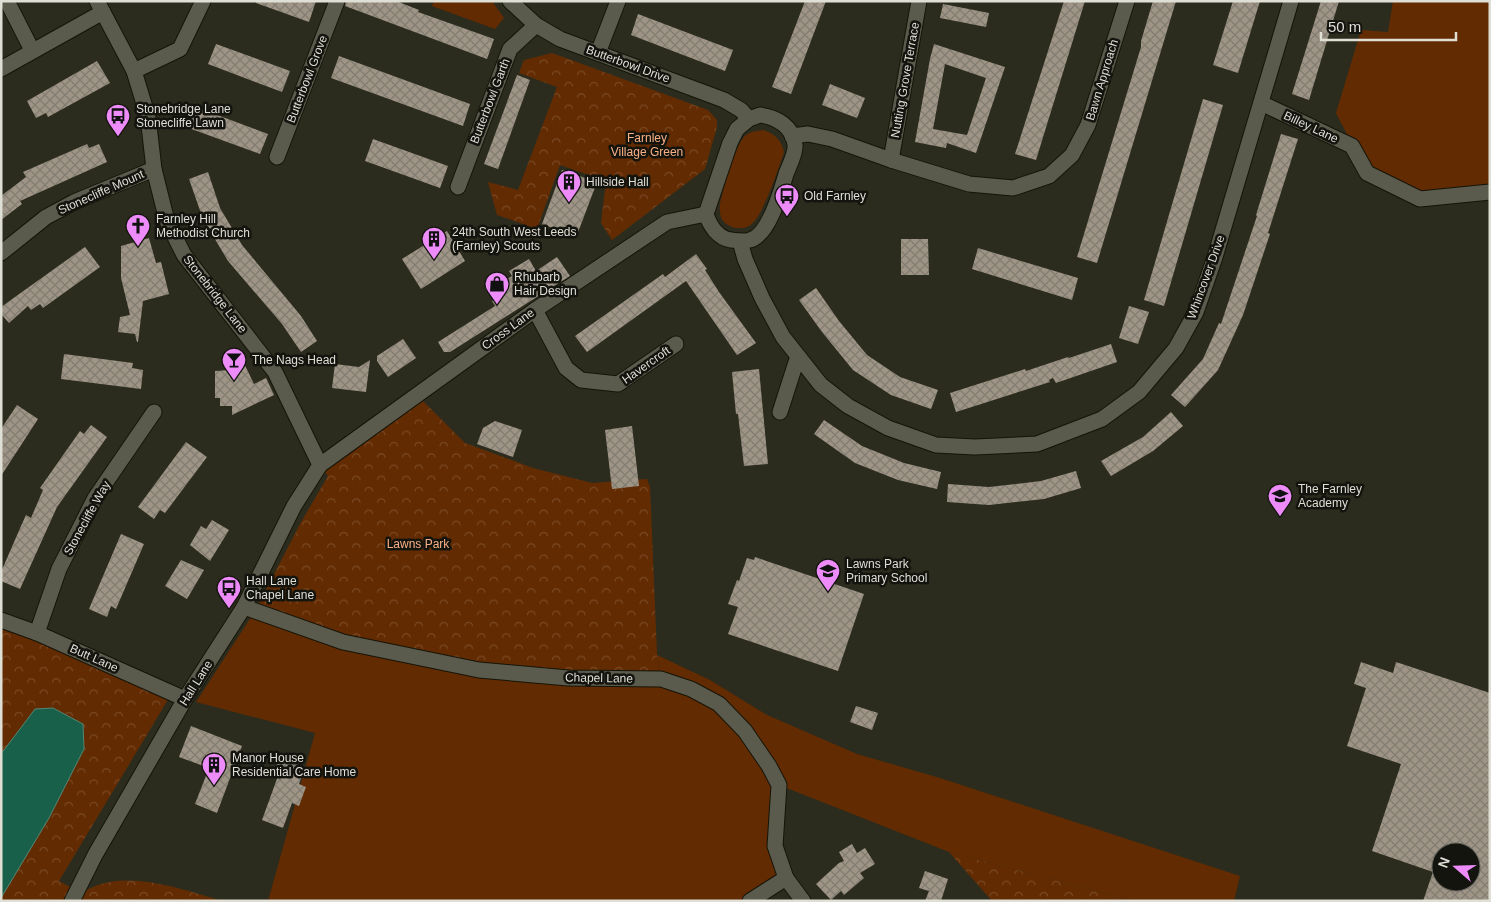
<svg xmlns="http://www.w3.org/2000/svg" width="1491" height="902" font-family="Helvetica,sans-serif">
<defs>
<pattern id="forest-crowns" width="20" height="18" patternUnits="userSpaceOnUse" patternTransform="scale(1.25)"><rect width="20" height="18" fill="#632b01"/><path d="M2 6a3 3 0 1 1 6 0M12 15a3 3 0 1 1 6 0" fill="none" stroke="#794925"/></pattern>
<pattern id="building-cross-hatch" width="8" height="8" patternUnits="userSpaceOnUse" patternTransform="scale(1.25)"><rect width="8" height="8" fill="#9e9586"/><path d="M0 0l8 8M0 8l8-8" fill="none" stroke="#837c71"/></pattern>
</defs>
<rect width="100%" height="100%" fill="#2c2c1e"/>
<g fill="#632b01">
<path d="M434,1H492L504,18L495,29L432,6Z"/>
<path d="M1393,1H1490V192L1420,199L1367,173L1336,113L1361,30L1388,32Z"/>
<path d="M764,130C776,135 781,140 784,152C779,167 762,220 749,226C743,229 736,229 730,226C720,222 719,213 720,203C724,189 735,145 745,136C751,131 757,131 764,130Z"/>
<path d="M255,611L661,678L657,655L710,680L767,715L857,754L940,778L1240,876L1234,901H1134L949,852L779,785L775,846L786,878L750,901H268L315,733L196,702Z"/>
</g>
<g fill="url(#forest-crowns)">
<path d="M552,53L708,110L717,120V127L705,169L612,240L601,223L606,181L560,165L537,229L497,215L488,182L518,190L557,87L519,73L524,60Z"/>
<path d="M417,395L465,443L533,468L592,483L647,479L650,487L657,654L661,679L568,678L343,642L255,611L300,524L328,476L320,465Z"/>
<path d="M1,620L172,693L59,881L81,893C86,890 92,887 98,885C136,872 186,891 223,901H1Z"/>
<path d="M949,852L1134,901H992Z"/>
</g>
<path fill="#19604a" stroke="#548674" d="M53,708L83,724L84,749L49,818L1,898V754L35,709Z"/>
<g fill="url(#building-cross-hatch)" fill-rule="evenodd">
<path d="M256,1H316L309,22L256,3Z"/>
<path d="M346,1H396L419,10L418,12L494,39L487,59L345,6Z"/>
<path d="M805,1H826L791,94L772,87Z"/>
<path d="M1064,1H1085L1036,160L1015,154Z"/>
<path d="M1153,1H1176L1097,263L1077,257L1141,47V41Z"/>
<path d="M1233,1H1260L1238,73L1213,65Z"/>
<path d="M1321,1H1339L1309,100L1292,94Z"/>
<path d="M943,4L989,13L986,27L940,18Z"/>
<path d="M638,14L733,50L725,71L631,35Z"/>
<path d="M216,44L290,71L282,92L208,64Z"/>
<path d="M934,44L1005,67L976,153L947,143L946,148L915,142L930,59ZM945,64L986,78L967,135L933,129Z"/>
<path d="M339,56L470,104L463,126L331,78Z"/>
<path d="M97,61L110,83L48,117L46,113L36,118L27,101Z"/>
<path d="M517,75L530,80L498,169L484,164Z"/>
<path d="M830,84L865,98L857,118L822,105Z"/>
<path d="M1203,99L1223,105L1164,306L1144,300Z"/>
<path d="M193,106L268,134L260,154L186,127Z"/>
<path d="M1281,134L1298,139L1268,233L1270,234L1243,315L1218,370L1185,407L1171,395L1203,359L1219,323L1221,324L1257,216L1256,215Z"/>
<path d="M373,139L448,166L440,188L365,161Z"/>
<path d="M87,144L89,148L99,144L107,162L20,201L22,204L1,220V196L26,177L23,172Z"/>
<path d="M562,170L597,182L577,235H571L542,224Z"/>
<path d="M208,172L220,208L242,245L301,316L317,341L301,352L282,324L228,261L203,219L189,179Z"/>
<path d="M447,231L465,261L421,289L402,259Z"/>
<path d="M149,238L156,263L161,262L169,294L143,301L138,342H137L135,334L118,332L120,317L130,315L121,278V246Z"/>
<path d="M901,239H928L929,275H901Z"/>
<path d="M85,247L100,267L43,308L40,304L31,310L28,306L9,323L1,314V307Z"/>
<path d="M978,248L1078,278L1072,300L972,269Z"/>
<path d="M696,254L707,269L705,270L719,292L756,343L737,355L686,281L587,352L575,336L663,274L665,277Z"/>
<path d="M557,257L570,276L450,352H444L438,342L495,306L492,301L502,294L497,285L512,276L509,271L529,259L536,271Z"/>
<path d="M816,288L839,321L867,355L900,377L938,390L931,409L891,395L853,370L822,332L799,300Z"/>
<path d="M1129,306L1149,312L1138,344L1119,338Z"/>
<path d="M403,339L416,358L388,377L377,361V356Z"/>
<path d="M1111,344L1117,362L1056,383L1053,378L1049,380L1050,382L956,412L950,393L1025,369L1026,371L1068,357L1069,358Z"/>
<path d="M237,349L254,384L266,378L274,395L232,415V406H220V398H215V371L231,370L224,355Z"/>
<path d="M64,354L133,363L132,368L143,370L141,389L61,379Z"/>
<path d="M370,360L366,392L332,388L335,364L359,367Z"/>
<path d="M759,369L768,464L744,466L738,414H736L732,372Z"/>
<path d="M17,405L38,419L1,476V429Z"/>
<path d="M1171,412L1183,426L1153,451L1111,476L1101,461L1143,437Z"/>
<path d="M824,420L862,446L904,463L941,472L937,489L898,480L855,463L814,434Z"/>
<path d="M495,421L522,430L513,457L477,444L483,428Z"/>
<path d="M91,425L107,437L57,507L20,589L1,581V572L21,526L26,515L31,518L43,490L40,488L80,431L84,434Z"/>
<path d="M632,426L639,486L612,489L605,430Z"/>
<path d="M186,442L207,457L165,513L160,510L154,519L138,507Z"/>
<path d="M1076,471L1081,488L1044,499L989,505L947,502L948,484L989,487L1041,481Z"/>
<path d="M212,520L229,530L210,561L190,545L201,526L206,529Z"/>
<path d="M121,534L144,544L116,609L111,606L107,617L89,609Z"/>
<path d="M755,557L864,594L838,671L728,634L738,607L728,604L737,580L739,581L747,558L754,560Z"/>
<path d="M181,560L204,570L187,599L165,586Z"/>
<path d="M1361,662L1393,673L1396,662L1490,693V901H1423L1433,872L1372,851L1401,764L1347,746L1366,688L1354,684ZM1441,852H1471V882H1441Z"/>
<path d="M856,706L878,713L872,730L850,722Z"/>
<path d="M191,726L242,746L217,813L195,804L209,768L179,757Z"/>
<path d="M279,758L305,768L299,784L306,787L299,806L292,803L283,828L262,820L278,776L273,775Z"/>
<path d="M852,844L857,853L865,848L875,864L860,873L864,878L844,895L841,891L831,900L816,884L839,863L844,861L839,852Z"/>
<path d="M925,871L948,879L941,901H925L929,891L919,888Z"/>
</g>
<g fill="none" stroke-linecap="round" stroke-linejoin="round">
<defs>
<g id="street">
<path d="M7,1L32,50"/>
<path d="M510,1L536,25L560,39L724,100L741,110L749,119"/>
<path d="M598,53L618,1"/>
<path d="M1,69L103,12"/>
<path d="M134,71L180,49L203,1"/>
<path d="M1261,103L1352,146L1367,173L1420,199L1490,192"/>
<path d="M760,115C776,117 793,126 795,145C796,153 789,166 786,174C781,191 769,235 750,240C744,242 738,241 731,240C718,238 710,226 706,214L730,143L737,129L749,119Z"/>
<path d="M792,136L808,134L832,139L891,160L969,184L1013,188L1049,176L1072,155L1088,125L1127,1"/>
<path d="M277,157L337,1"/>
<path d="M891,160L919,1"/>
<path d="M458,187L510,49L536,25"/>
<path d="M740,241L745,259L762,298L783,337L798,356L821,385L848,406L888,428L936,445L975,447L1037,444L1102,419L1139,392L1176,348L1196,312L1215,257L1291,1"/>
<path d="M1,253L46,217L74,202L154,169"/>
<path d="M535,310L566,368L581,380L618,384L676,344"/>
<path d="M780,412L798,356"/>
<path d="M320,465L535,310L667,222L706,214"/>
<path d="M37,633L59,569L95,498L154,412"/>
<path d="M750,901L786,878"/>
</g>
<g id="secondary">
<path d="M244,607L343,642L479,670L568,678L661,679L691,689L719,704L745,731L769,766L779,785L775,846L786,878L803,901"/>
<path d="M1,620L37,633L185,699"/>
<path d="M72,901L95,855L185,699L244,607L294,506L320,465L275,372L184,255L167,221L154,169L148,117L134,71L97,1"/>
</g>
</defs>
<use href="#street" stroke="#141408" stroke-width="17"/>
<use href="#secondary" stroke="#141408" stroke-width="17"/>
<use href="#street" stroke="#5a5b4c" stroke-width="15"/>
<use href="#secondary" stroke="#5a5b4c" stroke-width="15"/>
</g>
<defs>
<symbol id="bus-pin" viewBox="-11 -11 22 30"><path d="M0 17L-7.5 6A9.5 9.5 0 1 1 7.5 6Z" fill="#ed8cf9" stroke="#14140e"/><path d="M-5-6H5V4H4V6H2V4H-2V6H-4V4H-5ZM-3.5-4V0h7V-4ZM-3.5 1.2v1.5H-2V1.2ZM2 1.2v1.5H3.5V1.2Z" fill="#111"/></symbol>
<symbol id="building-pin" viewBox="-11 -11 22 30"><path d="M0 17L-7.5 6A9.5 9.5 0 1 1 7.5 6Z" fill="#ed8cf9" stroke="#14140e"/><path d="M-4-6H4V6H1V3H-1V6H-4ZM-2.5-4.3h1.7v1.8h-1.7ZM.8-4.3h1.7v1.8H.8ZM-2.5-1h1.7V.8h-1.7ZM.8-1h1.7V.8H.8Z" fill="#111"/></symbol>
<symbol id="church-pin" viewBox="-11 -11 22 30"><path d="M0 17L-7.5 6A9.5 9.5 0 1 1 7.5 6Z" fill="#ed8cf9" stroke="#14140e"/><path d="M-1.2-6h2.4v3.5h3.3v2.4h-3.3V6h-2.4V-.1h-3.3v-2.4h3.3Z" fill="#111"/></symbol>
<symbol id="shop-pin" viewBox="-11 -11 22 30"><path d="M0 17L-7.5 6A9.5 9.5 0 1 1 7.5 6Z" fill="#ed8cf9" stroke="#14140e"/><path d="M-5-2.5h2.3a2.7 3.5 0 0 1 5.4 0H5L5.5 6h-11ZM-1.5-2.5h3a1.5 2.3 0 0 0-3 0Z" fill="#111"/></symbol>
<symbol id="bar-pin" viewBox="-11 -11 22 30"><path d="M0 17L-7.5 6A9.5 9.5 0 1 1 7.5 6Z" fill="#ed8cf9" stroke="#14140e"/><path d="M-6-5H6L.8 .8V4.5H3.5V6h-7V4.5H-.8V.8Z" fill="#111"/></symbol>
<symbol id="school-pin" viewBox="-11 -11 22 30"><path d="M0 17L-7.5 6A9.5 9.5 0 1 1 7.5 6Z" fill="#ed8cf9" stroke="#14140e"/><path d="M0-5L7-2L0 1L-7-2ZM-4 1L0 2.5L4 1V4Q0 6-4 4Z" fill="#111"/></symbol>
</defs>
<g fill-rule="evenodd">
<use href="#bus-pin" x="104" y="102" width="28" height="38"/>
<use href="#building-pin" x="555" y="168" width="28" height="38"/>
<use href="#bus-pin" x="773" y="182" width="28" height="38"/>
<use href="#church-pin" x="124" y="212" width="28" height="38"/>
<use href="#building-pin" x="420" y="225" width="28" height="38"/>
<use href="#shop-pin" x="483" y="270" width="28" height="38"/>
<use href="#bar-pin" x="220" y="346" width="28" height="38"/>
<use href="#school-pin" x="1266" y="482" width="28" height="38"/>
<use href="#school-pin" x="814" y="557" width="28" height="38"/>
<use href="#bus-pin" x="215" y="574" width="28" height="38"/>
<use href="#building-pin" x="200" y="751" width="28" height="38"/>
</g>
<g text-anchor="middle" stroke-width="5" stroke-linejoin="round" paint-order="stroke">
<g font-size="12" fill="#dfdfd6" stroke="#14140e">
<text transform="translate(628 64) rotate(20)" y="4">Butterbowl Drive</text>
<text transform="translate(307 79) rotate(-69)" y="4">Butterbowl Grove</text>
<text transform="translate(905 80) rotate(-80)" y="4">Nutting Grove Terrace</text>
<text transform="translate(1102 80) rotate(-73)" y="4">Bawn Approach</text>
<text transform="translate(490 101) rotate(-69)" y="4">Butterbowl Garth</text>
<text transform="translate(1311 127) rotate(25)" y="4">Billey Lane</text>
<text transform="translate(101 192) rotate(-24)" y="4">Stonecliffe Mount</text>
<text transform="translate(1206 277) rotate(-70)" y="4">Whincover Drive</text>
<text transform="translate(215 294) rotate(52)" y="4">Stonebridge Lane</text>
<text transform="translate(508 329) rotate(-36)" y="4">Cross Lane</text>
<text transform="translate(646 365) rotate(-35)" y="4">Havercroft</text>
<text transform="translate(87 518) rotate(-61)" y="4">Stonecliffe Way</text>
<text transform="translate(94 658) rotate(24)" y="4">Butt Lane</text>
<text transform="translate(599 678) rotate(1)" y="4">Chapel Lane</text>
<text transform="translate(196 683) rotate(-58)" y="4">Hall Lane</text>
</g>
<g font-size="12" fill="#dfdfd6" stroke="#14140e" text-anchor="start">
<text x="136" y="113">Stonebridge Lane<tspan x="136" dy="14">Stonecliffe Lawn</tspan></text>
<text x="586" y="186">Hillside Hall</text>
<text x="804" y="200">Old Farnley</text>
<text x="156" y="223">Farnley Hill<tspan x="156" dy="14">Methodist Church</tspan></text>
<text x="452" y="236">24th South West Leeds<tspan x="452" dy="14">(Farnley) Scouts</tspan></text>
<text x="514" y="281">Rhubarb<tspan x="514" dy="14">Hair Design</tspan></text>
<text x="252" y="364">The Nags Head</text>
<text x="1298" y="493">The Farnley<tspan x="1298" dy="14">Academy</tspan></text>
<text x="846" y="568">Lawns Park<tspan x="846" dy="14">Primary School</tspan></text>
<text x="246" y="585">Hall Lane<tspan x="246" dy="14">Chapel Lane</tspan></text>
<text x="232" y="762">Manor House<tspan x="232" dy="14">Residential Care Home</tspan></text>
</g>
<g font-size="12" fill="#f9b085" stroke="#14140e">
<text x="647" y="142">Farnley<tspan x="647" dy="14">Village Green</tspan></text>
<text x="418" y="548">Lawns Park</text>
</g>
</g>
<rect width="1491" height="902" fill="none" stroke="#dfdfd6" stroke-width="5"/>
<g transform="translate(1456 867) rotate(290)"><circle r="24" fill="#14140e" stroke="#65655e"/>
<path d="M0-4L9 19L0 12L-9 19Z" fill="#ed8cf9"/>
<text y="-8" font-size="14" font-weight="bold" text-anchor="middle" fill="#dfdfd6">N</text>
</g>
<path d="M1321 32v8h135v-8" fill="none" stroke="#dfdfd6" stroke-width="2.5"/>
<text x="1328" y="32" font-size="15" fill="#dfdfd6" stroke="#14140e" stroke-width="4" paint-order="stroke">50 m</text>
</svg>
